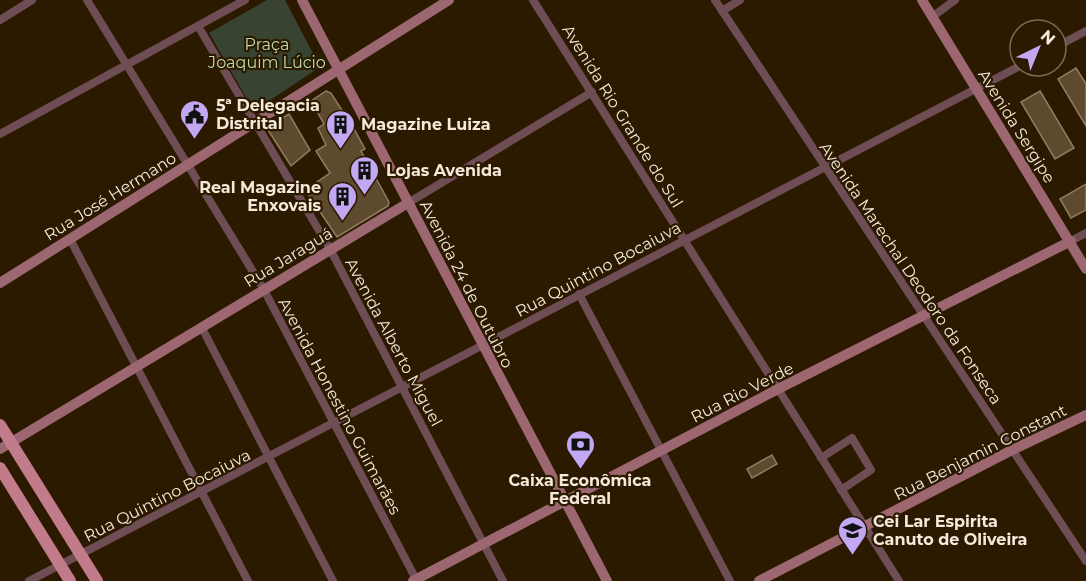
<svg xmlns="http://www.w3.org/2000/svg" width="1086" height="581" font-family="Montserrat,sans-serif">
<rect width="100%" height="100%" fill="#2b1a00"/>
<path fill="#384332" d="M267,0H285L320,67L254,111L209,33Z"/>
<g fill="#5e4b2f" stroke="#917c5e" stroke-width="1.5">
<path d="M1076,68L1086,84V126L1058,79Z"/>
<path d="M326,91L331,93L354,129L365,149L361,151L389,202L388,206L337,237L308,194L320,186L317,182L330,173L316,151L326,145L318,128L324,124L311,101Z"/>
<path d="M1040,91L1074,148L1055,159L1021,102Z"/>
<path d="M289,114L310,150L291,166L268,130L269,126Z"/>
<path d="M1086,184V210L1071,218L1060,199Z"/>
<path d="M772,455L777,464L752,478L747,469Z"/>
</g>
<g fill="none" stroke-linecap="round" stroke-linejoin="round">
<g stroke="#6f4d54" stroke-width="8">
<path d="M87,0L263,288L417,581"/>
<path d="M533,0L899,581"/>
<path d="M715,0L1086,561"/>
<path d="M722,11L740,0"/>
<path d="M932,17L955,0"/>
<path d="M0,20L32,0"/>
<path d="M198,26L330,249L503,581"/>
<path d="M1056,47L1086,31"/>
<path d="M0,134L245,0"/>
<path d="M408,203L592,92"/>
<path d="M70,239L248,581"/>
<path d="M1071,241L1086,233"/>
<path d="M579,294L730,581"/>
<path d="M202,328L333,581"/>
<path d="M821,458L852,438L871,470L841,490"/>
<path d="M29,581L1020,66"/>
</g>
<g stroke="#9d6772" stroke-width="10">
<path d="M302,0L607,581"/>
<path d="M922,0L1086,269"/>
<path d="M0,283L449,0"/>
<path d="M0,449L408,203"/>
<path d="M413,581L778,389L1071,241"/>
<path d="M759,581L1012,450L1086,415"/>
</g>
<g stroke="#c17b8a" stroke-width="12">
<path d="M0,425L97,581"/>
<path d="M0,468L70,581"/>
</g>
</g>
<defs>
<symbol id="civic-pin" viewBox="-11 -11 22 30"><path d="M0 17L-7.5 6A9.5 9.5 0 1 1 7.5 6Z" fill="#c2a7f2" stroke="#2b1a00"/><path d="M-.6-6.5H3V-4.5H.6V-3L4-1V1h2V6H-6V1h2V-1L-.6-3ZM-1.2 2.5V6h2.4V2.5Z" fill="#111"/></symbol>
<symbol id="building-pin" viewBox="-11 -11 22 30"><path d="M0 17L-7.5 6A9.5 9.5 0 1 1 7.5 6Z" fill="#c2a7f2" stroke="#2b1a00"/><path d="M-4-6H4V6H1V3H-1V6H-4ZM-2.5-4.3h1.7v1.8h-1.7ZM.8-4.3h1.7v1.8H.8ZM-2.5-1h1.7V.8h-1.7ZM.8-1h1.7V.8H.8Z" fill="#111"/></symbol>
<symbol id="bank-pin" viewBox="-11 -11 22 30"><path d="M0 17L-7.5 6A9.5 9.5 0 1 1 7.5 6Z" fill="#c2a7f2" stroke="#2b1a00"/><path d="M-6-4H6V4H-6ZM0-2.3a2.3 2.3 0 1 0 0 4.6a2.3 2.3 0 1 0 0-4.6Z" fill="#111"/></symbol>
<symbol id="school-pin" viewBox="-11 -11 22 30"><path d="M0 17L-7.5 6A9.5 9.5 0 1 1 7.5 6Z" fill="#c2a7f2" stroke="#2b1a00"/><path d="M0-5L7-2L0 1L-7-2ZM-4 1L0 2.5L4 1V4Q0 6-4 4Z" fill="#111"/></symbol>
</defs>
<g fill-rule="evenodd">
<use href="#civic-pin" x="178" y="98" width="33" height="45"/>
<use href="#building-pin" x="324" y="108" width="33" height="45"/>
<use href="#building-pin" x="348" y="154" width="33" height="45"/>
<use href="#building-pin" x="326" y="180" width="33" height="45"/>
<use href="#bank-pin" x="564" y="428" width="33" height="45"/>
<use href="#school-pin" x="836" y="514" width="33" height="45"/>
</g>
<g text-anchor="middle" stroke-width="4.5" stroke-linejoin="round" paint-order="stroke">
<g font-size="16" fill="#bbdbaa" stroke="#2b1a00">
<text x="267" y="50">Praça<tspan x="267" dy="18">Joaquim Lúcio</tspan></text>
</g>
<g font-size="16" font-weight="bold" fill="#f5e9d9" stroke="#2b1a00" text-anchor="start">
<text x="216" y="111">5ª Delegacia<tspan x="216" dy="18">Distrital</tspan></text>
<text x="361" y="130">Magazine Luiza</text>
<text x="386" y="176">Lojas Avenida</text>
<text x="321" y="193" text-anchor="end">Real Magazine<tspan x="321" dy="18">Enxovais</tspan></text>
<text x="580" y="486" text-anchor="middle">Caixa Econômica<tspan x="580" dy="18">Federal</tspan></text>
<text x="873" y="527">Cei Lar Espirita<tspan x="873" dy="18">Canuto de Oliveira</tspan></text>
</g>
<g font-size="16" fill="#f5e9d9" stroke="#2b1a00">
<text transform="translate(623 116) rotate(58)" y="6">Avenida Rio Grande do Sul</text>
<text transform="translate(1017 126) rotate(58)" y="6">Avenida Sergipe</text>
<text transform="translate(110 196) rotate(-32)" y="6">Rua José Hermano</text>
<text transform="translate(288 257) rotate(-31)" y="6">Rua Jaraguá</text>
<text transform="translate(598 269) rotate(-28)" y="6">Rua Quintino Bocaiuva</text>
<text transform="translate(911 273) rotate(56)" y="6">Avenida Marechal Deodoro da Fonseca</text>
<text transform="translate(467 284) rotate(63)" y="6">Avenida 24 de Outubro</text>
<text transform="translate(394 342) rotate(62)" y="6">Avenida Alberto Miguel</text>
<text transform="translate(742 392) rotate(-27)" y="6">Rua Rio Verde</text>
<text transform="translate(340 406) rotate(62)" y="6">Avenida Honestino Guimarães</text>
<text transform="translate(980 452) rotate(-27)" y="6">Rua Benjamin Constant</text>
<text transform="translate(167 495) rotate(-27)" y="6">Rua Quintino Bocaiuva</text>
</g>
</g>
<g transform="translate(1038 48) rotate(43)"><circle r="28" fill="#2b1a00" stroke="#7c6d57" stroke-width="1.5"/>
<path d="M0-4.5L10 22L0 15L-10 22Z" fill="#c2a7f2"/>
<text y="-9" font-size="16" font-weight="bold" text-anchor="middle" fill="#f5e9d9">N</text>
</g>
</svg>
